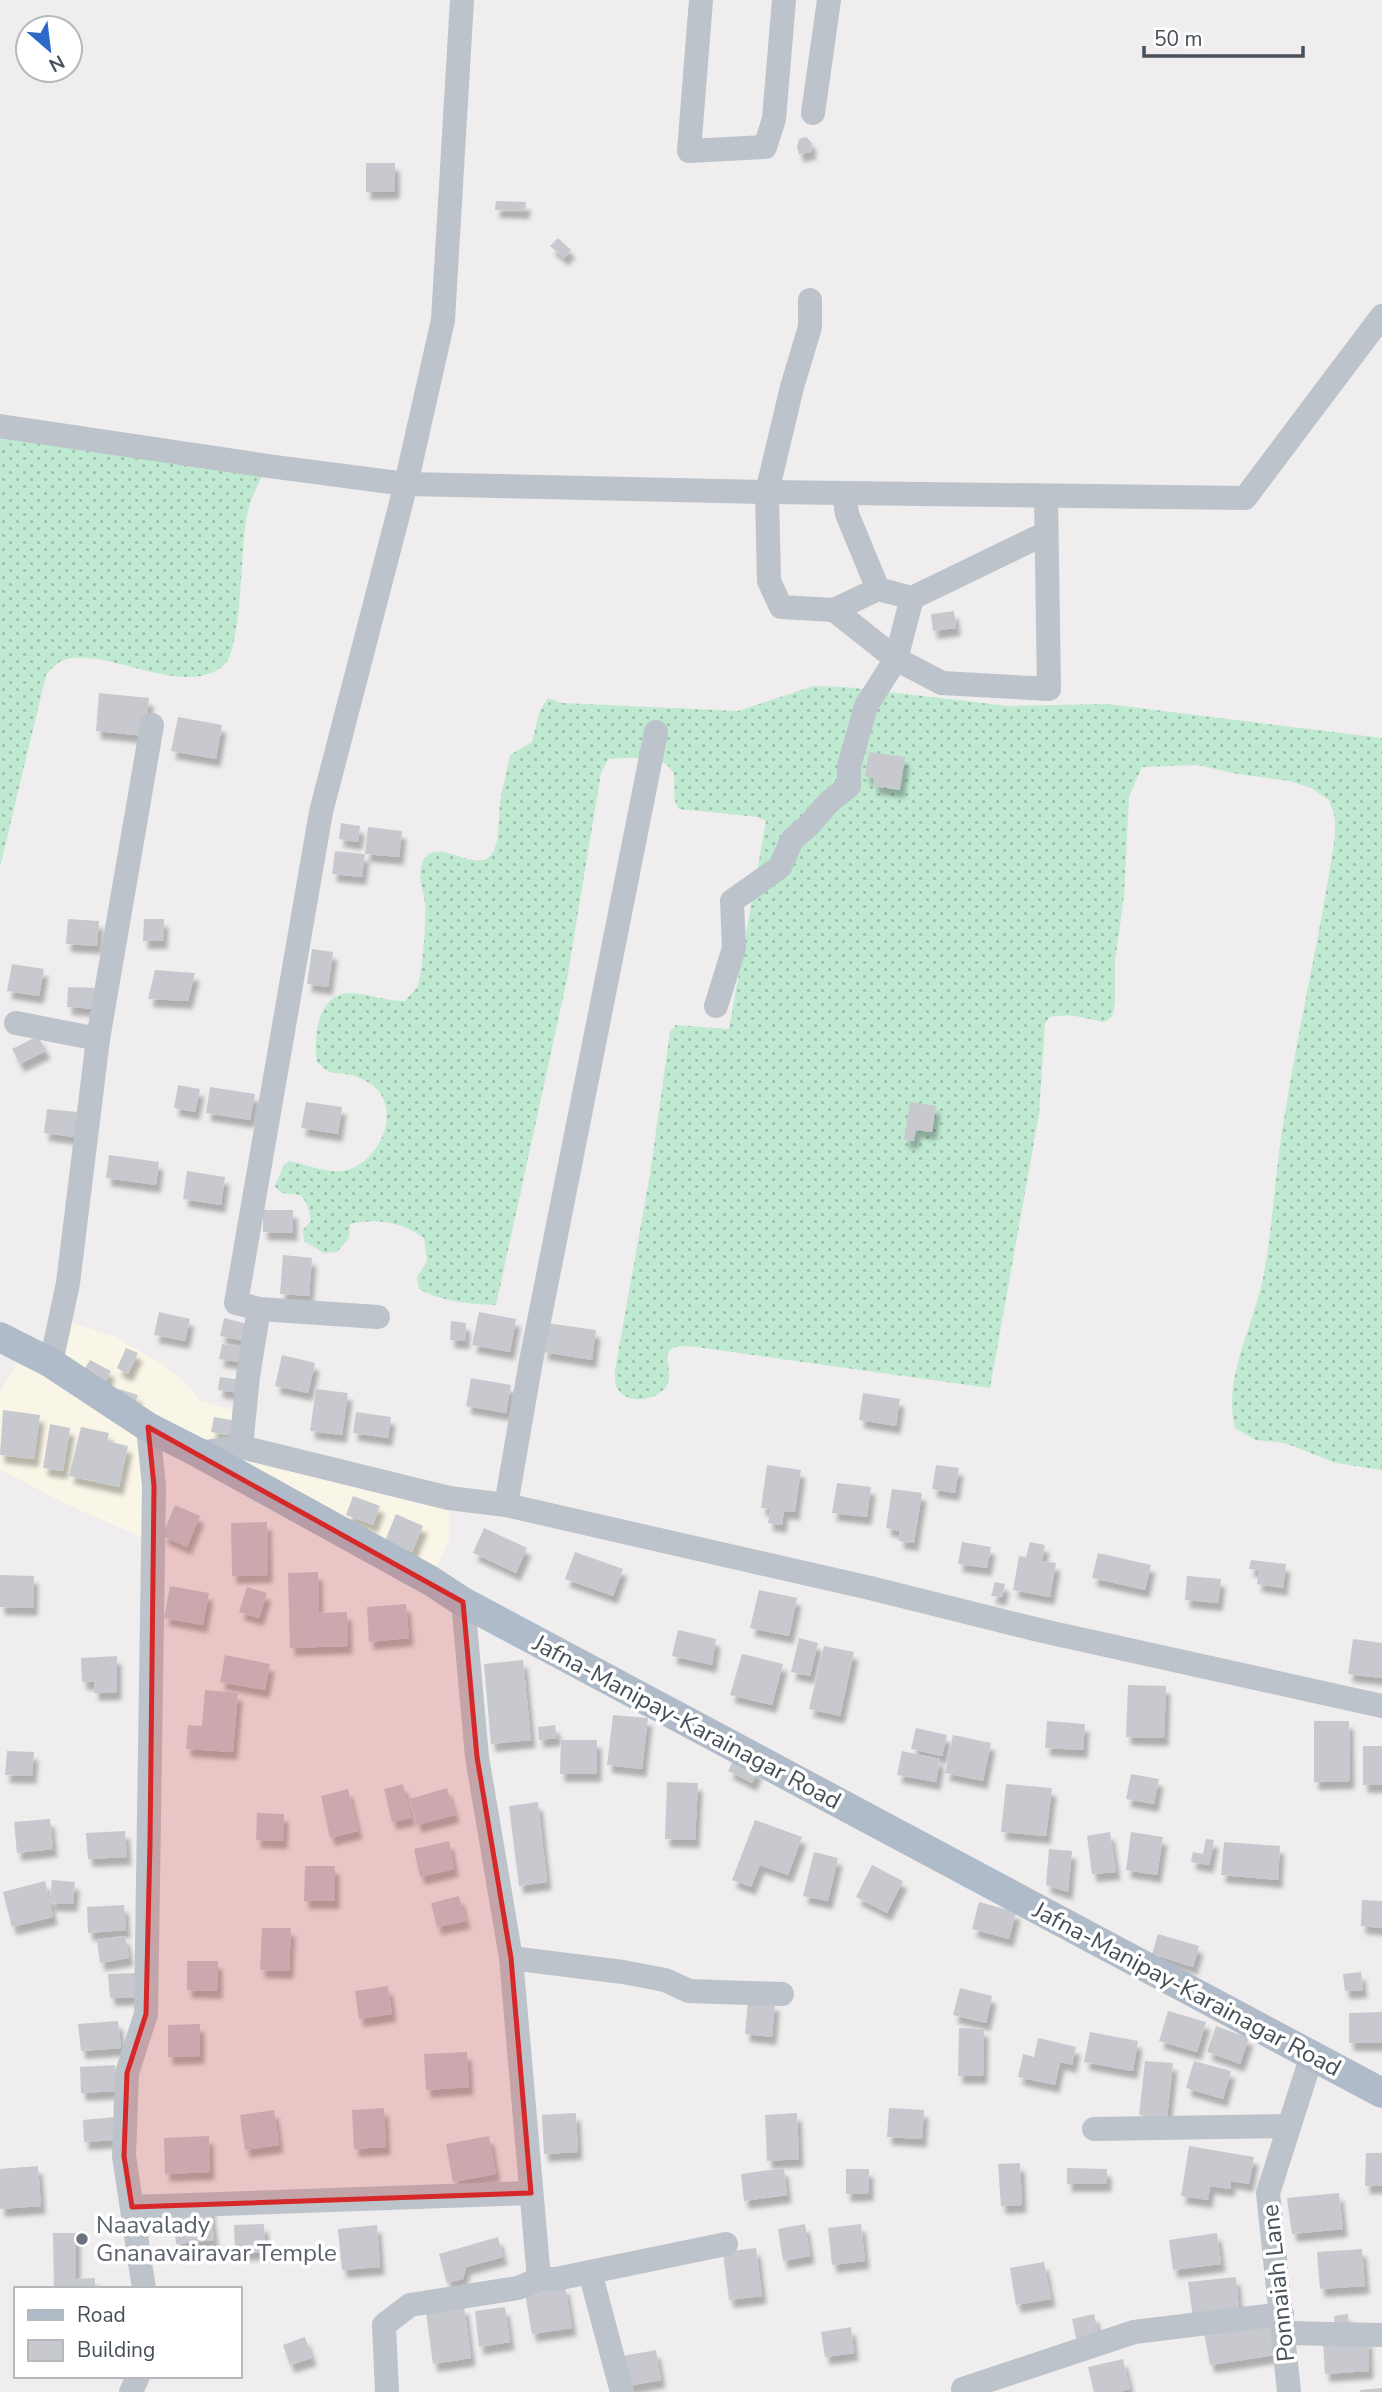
<svg xmlns="http://www.w3.org/2000/svg" width="1382" height="2392" font-family="'Nunito Sans',sans-serif">
<defs>
<pattern id="grass-dots" width="8" height="8" patternUnits="userSpaceOnUse" patternTransform="scale(1.75)"><rect width="8" height="8" fill="#bfe9d1"/><path d="M2 2h.1M6 6h.1" fill="none" stroke="#9dbfac" stroke-width="1.8" stroke-linecap="round"/></pattern>
<filter id="shadow"><feDropShadow dx="4.5" dy="8" stdDeviation="2" flood-color="#0004"/></filter>
</defs>
<rect width="100%" height="100%" fill="#efeded"/>
<path fill="#f9f5e7" d="M61,1319L116,1337L164,1366L180,1378L201,1401L243,1413L241,1447L449,1498V1540L431,1581L149,1428L152,1542L60,1501L0,1469V1392L25,1350L50,1363Z"/>
<g fill="url(#grass-dots)">
<path d="M0,426L268,466C259,482 251,497 247,515C240,546 243,651 223,666C183,698 113,649 67,659C58,661 52,668 46,675L0,867Z"/>
<path d="M814,686L845,687L1008,706L1107,704L1382,738V1470L1336,1463L1285,1443L1256,1440L1235,1428C1222,1378 1256,1321 1264,1273C1273,1224 1275,1174 1283,1125C1298,1028 1321,933 1335,836V818L1329,800L1311,788L1290,781L1238,774L1197,765L1142,767L1129,796L1124,896L1115,961V1003L1112,1017L1104,1022C1081,1018 1076,1013 1050,1017L1045,1023L1039,1114L990,1388L689,1346L674,1347L668,1352C666,1362 672,1374 667,1385C659,1400 630,1405 619,1391C614,1385 615,1377 615,1370L650,1174L670,1032L676,1025L729,1029L766,821L758,817L679,809C671,797 676,789 674,776C671,754 625,758 608,759L601,773L567,979L496,1305C469,1304 444,1302 419,1289L417,1277L427,1261L424,1238C402,1222 376,1218 350,1224L349,1238L337,1252L324,1253L304,1241L303,1230L311,1221C304,1176 288,1206 275,1186L283,1167L289,1161C305,1164 326,1173 342,1171C377,1166 403,1114 375,1087C368,1081 355,1075 346,1074C341,1073 334,1074 330,1072C325,1070 321,1065 317,1062C313,1038 317,993 351,993C370,994 386,1001 405,1001C409,996 416,990 418,985C422,975 427,914 425,904C424,892 418,878 421,867C431,829 474,876 491,855C501,842 498,818 500,802C503,786 507,771 510,755L532,742L539,713L548,698L562,703L738,711Z"/>
</g>
<g fill="#c7c9cf" filter="url(#shadow)">
<path d="M806,137L812,143L811,152L799,154L797,147L799,139Z"/>
<path d="M366,163H395V191L366,192Z"/>
<path d="M496,201L526,202L525,211L495,210Z"/>
<path d="M558,238L571,250L564,258L550,246Z"/>
<path d="M954,611L956,628L933,631L931,614Z"/>
<path d="M99,693L149,698L145,736L96,731Z"/>
<path d="M178,717L222,725L216,759L171,751Z"/>
<path d="M869,752L905,757L900,790L873,786L874,778L865,776Z"/>
<path d="M341,823L360,826L358,842L339,839Z"/>
<path d="M368,827L402,831L399,857L365,854Z"/>
<path d="M335,851L365,854L362,877L332,874Z"/>
<path d="M68,919L99,921L97,946L66,944Z"/>
<path d="M144,919H164L163,941H143Z"/>
<path d="M312,949L333,952L328,987L307,984Z"/>
<path d="M12,964L44,969L39,996L7,991Z"/>
<path d="M155,970L195,973L188,1001L148,999Z"/>
<path d="M68,987L98,988L97,1009L67,1007Z"/>
<path d="M38,1036L46,1051L20,1064L12,1049Z"/>
<path d="M178,1085L200,1089L195,1112L174,1108Z"/>
<path d="M210,1087L255,1094L250,1120L206,1113Z"/>
<path d="M306,1102L342,1107L338,1134L301,1128Z"/>
<path d="M910,1102L936,1106L932,1132L916,1130L914,1141L904,1140Z"/>
<path d="M47,1109L77,1112L74,1137L44,1133Z"/>
<path d="M109,1155L159,1162L156,1185L106,1178Z"/>
<path d="M187,1171L225,1177L221,1205L183,1199Z"/>
<path d="M263,1210H293V1233L263,1232Z"/>
<path d="M283,1255L312,1258L309,1296L280,1294Z"/>
<path d="M159,1312L190,1319L185,1341L154,1335Z"/>
<path d="M479,1312L516,1319L510,1352L472,1345Z"/>
<path d="M224,1318L248,1324L244,1341L220,1336Z"/>
<path d="M451,1321L466,1323L465,1341L450,1340Z"/>
<path d="M547,1323L596,1330L592,1360L543,1352Z"/>
<path d="M222,1344L243,1347L240,1362L219,1359Z"/>
<path d="M126,1348L138,1353L128,1374L117,1368Z"/>
<path d="M282,1355L315,1363L308,1393L275,1386Z"/>
<path d="M90,1360L111,1371L104,1384L82,1373Z"/>
<path d="M220,1377L241,1380L239,1393L218,1390Z"/>
<path d="M471,1378L511,1385L506,1413L466,1406Z"/>
<path d="M119,1389L138,1395L134,1406L115,1399Z"/>
<path d="M316,1389L348,1393L342,1435L310,1431Z"/>
<path d="M863,1393L900,1399L896,1426L859,1420Z"/>
<path d="M3,1410L40,1415L34,1459L0,1455Z"/>
<path d="M356,1412L391,1417L388,1438L353,1433Z"/>
<path d="M214,1417L237,1421L234,1436L211,1432Z"/>
<path d="M50,1424L70,1428L63,1471L43,1468Z"/>
<path d="M81,1427L109,1433L107,1441L128,1446L119,1487L69,1476Z"/>
<path d="M767,1465L801,1470L795,1512L784,1511L782,1525L768,1523L770,1509L761,1508Z"/>
<path d="M936,1465L959,1468L955,1493L932,1489Z"/>
<path d="M837,1483L871,1487L867,1517L832,1513Z"/>
<path d="M892,1489L922,1493L914,1543L899,1541L900,1531L886,1528Z"/>
<path d="M353,1496L380,1506L373,1525L346,1515Z"/>
<path d="M175,1505L200,1516L187,1547L162,1536Z"/>
<path d="M396,1514L423,1526L412,1552L385,1541Z"/>
<path d="M267,1522L268,1575L232,1576L231,1523Z"/>
<path d="M484,1528L527,1548L516,1573L473,1553Z"/>
<path d="M962,1542L991,1547L987,1568L958,1564Z"/>
<path d="M1030,1542L1045,1545L1042,1561L1056,1563L1050,1597L1013,1590L1019,1556L1026,1557Z"/>
<path d="M575,1552L623,1569L613,1596L565,1579Z"/>
<path d="M1098,1553L1151,1565L1145,1590L1092,1578Z"/>
<path d="M1251,1560L1286,1564L1283,1588L1257,1584L1259,1570L1249,1569Z"/>
<path d="M318,1572L319,1613L347,1612L348,1646L290,1648L288,1573Z"/>
<path d="M0,1575L34,1576L33,1608L0,1607Z"/>
<path d="M1187,1576L1221,1579L1218,1603L1185,1600Z"/>
<path d="M995,1582L1005,1584L1002,1597L991,1596Z"/>
<path d="M170,1586L209,1593L203,1625L164,1618Z"/>
<path d="M247,1587L267,1593L259,1618L239,1612Z"/>
<path d="M759,1590L797,1598L789,1636L750,1628Z"/>
<path d="M406,1604L409,1638L369,1642L367,1607Z"/>
<path d="M678,1630L716,1639L712,1665L672,1656Z"/>
<path d="M799,1638L818,1643L810,1676L791,1672Z"/>
<path d="M1353,1639L1382,1643V1678L1348,1674Z"/>
<path d="M824,1646L854,1652L840,1716L809,1709Z"/>
<path d="M742,1654L783,1664L772,1705L730,1695Z"/>
<path d="M225,1655L270,1664L265,1690L220,1682Z"/>
<path d="M117,1656V1692L94,1693V1682H82L81,1658Z"/>
<path d="M523,1660L531,1740L491,1744L484,1664Z"/>
<path d="M1128,1685L1166,1686L1164,1738L1126,1737Z"/>
<path d="M205,1690L238,1693L233,1752L186,1749L188,1725L202,1726Z"/>
<path d="M613,1715L648,1718L642,1769L607,1765Z"/>
<path d="M1047,1721L1085,1724L1083,1750L1045,1748Z"/>
<path d="M1314,1721H1349L1350,1781L1314,1782Z"/>
<path d="M555,1725L557,1738L539,1740L538,1727Z"/>
<path d="M916,1728L947,1735L942,1756L911,1749Z"/>
<path d="M953,1735L991,1743L983,1781L945,1773Z"/>
<path d="M561,1740H597V1774H560Z"/>
<rect x="1363" y="1746" width="19" height="39"/>
<path d="M7,1751L34,1752L32,1776L5,1775Z"/>
<path d="M902,1751L940,1759L936,1782L897,1775Z"/>
<path d="M734,1759L758,1771L752,1783L728,1771Z"/>
<path d="M1131,1774L1159,1779L1154,1804L1126,1799Z"/>
<path d="M667,1782L698,1783L695,1840L665,1839Z"/>
<path d="M403,1784L411,1818L392,1822L384,1789Z"/>
<path d="M1006,1784L1052,1788L1046,1836L1001,1832Z"/>
<path d="M447,1788L455,1815L417,1825L409,1799Z"/>
<path d="M348,1789L358,1831L330,1838L321,1796Z"/>
<path d="M538,1802L547,1882L519,1886L509,1806Z"/>
<path d="M257,1813L284,1814L283,1841L256,1840Z"/>
<path d="M50,1819L53,1849L17,1853L14,1822Z"/>
<path d="M755,1820L802,1837L788,1875L760,1865L751,1887L732,1880Z"/>
<path d="M125,1831L127,1857L88,1859L86,1833Z"/>
<path d="M1110,1832L1116,1872L1092,1874L1087,1836Z"/>
<path d="M1131,1832L1163,1837L1157,1875L1126,1870Z"/>
<path d="M1206,1839L1214,1840L1209,1865L1191,1862L1193,1852L1203,1854Z"/>
<path d="M449,1841L454,1869L420,1877L414,1849Z"/>
<path d="M1224,1842L1280,1846L1278,1880L1221,1875Z"/>
<path d="M1049,1849L1072,1851L1068,1892L1046,1885Z"/>
<path d="M814,1852L838,1858L828,1901L803,1896Z"/>
<path d="M872,1865L903,1881L887,1913L856,1897Z"/>
<path d="M305,1866H335V1901H304Z"/>
<path d="M52,1880L75,1882L73,1904L50,1903Z"/>
<path d="M45,1881L53,1917L12,1927L3,1892Z"/>
<path d="M459,1896L466,1921L437,1927L431,1903Z"/>
<path d="M1362,1900L1382,1901V1928L1361,1926Z"/>
<path d="M979,1902L1016,1912L1009,1939L972,1929Z"/>
<path d="M124,1905L126,1930L88,1933L87,1907Z"/>
<path d="M262,1928H291L289,1971L260,1970Z"/>
<path d="M1158,1934L1199,1946L1193,1967L1152,1954Z"/>
<path d="M125,1936L129,1958L100,1963L97,1940Z"/>
<path d="M187,1961H218V1991L187,1990Z"/>
<path d="M1361,1972L1363,1990L1345,1991L1343,1974Z"/>
<path d="M136,1973L137,1997L110,1998L108,1974Z"/>
<path d="M388,1986L392,2014L359,2019L355,1991Z"/>
<path d="M960,1988L992,1996L986,2023L953,2015Z"/>
<path d="M748,2000L775,2003L772,2037L745,2034Z"/>
<path d="M1168,2011L1206,2022L1197,2052L1159,2041Z"/>
<path d="M1382,2012V2043H1349V2013Z"/>
<path d="M118,2021L121,2048L81,2051L78,2024Z"/>
<path d="M200,2024V2056L168,2057V2025Z"/>
<path d="M1216,2026L1249,2038L1240,2064L1207,2052Z"/>
<path d="M959,2028L984,2029L983,2076H958Z"/>
<path d="M1090,2032L1138,2041L1133,2071L1084,2062Z"/>
<path d="M1038,2038L1076,2047L1072,2065L1060,2062L1055,2085L1018,2077L1023,2054L1034,2057Z"/>
<path d="M467,2052L469,2087L426,2090L424,2054Z"/>
<path d="M1145,2061L1173,2063L1167,2118L1139,2115Z"/>
<path d="M1194,2061L1231,2071L1223,2099L1186,2088Z"/>
<path d="M115,2065L117,2091L81,2093L80,2067Z"/>
<path d="M384,2108L386,2147L354,2149L352,2110Z"/>
<path d="M889,2108L924,2110L922,2139L887,2137Z"/>
<path d="M274,2110L279,2145L245,2150L240,2115Z"/>
<path d="M576,2113L578,2152L544,2154L542,2115Z"/>
<path d="M797,2113L799,2159L767,2161L765,2115Z"/>
<path d="M116,2117L117,2140L84,2142L83,2120Z"/>
<path d="M209,2136L210,2172L165,2174L164,2138Z"/>
<path d="M489,2136L496,2174L453,2182L446,2144Z"/>
<path d="M1189,2146L1254,2157L1249,2184L1231,2181L1230,2189L1210,2186L1208,2200L1181,2196Z"/>
<path d="M1366,2153H1382V2186H1365Z"/>
<path d="M1020,2163L1022,2205L1001,2206L998,2164Z"/>
<path d="M38,2166L41,2206L0,2209V2169Z"/>
<path d="M784,2168L787,2195L744,2201L741,2174Z"/>
<path d="M1067,2168L1107,2169V2184H1067Z"/>
<path d="M846,2169H869V2193L846,2194Z"/>
<path d="M1339,2193L1343,2229L1292,2234L1287,2198Z"/>
<path d="M210,2205L214,2240L176,2244L173,2210Z"/>
<path d="M264,2224L265,2252L235,2253L234,2225Z"/>
<path d="M805,2224L810,2256L783,2261L778,2229Z"/>
<path d="M861,2224L865,2261L832,2265L828,2228Z"/>
<path d="M377,2225L380,2267L342,2270L338,2229Z"/>
<path d="M53,2233H76V2279L95,2278V2289H54Z"/>
<path d="M1217,2233L1221,2264L1173,2270L1169,2240Z"/>
<path d="M498,2237L503,2257L466,2267L463,2279L447,2283L439,2254Z"/>
<path d="M756,2248L762,2296L729,2300L723,2252Z"/>
<path d="M1362,2249L1365,2286L1320,2289L1317,2252Z"/>
<path d="M1044,2262L1051,2299L1016,2305L1010,2268Z"/>
<path d="M1236,2277L1239,2310L1193,2317L1188,2282Z"/>
<path d="M565,2286L572,2328L532,2334L525,2293Z"/>
<path d="M464,2306L471,2358L433,2364L426,2312Z"/>
<path d="M505,2307L510,2342L479,2347L475,2311Z"/>
<path d="M1094,2314L1099,2336L1077,2342L1072,2319Z"/>
<path d="M1348,2314L1349,2325L1335,2327L1334,2316Z"/>
<path d="M1273,2323L1275,2355L1210,2365L1204,2332Z"/>
<path d="M851,2327L854,2353L825,2357L821,2332Z"/>
<path d="M305,2337L312,2358L290,2365L283,2345Z"/>
<path d="M1368,2339L1369,2371L1325,2374L1323,2342Z"/>
<path d="M656,2350L661,2380L623,2387L617,2357Z"/>
<path d="M1123,2359L1130,2389L1119,2392H1094L1088,2367Z"/>
<path d="M1382,2388V2392H1360V2390Z"/>
</g>
<g fill="none" stroke-linecap="round" stroke-linejoin="round">
<g stroke="#bdc3ca" stroke-width="24">
<path d="M701,0L689,151L765,147L774,119L784,0"/>
<path d="M813,113L829,0"/>
<path d="M810,300V327L792,387L767,492L769,581L781,607L834,610L878,589L912,598L1046,533"/>
<path d="M0,426L268,466L406,484L767,492L1245,498L1382,316"/>
<path d="M844,493L847,514L878,589"/>
<path d="M912,598L896,659L942,683L1049,689L1046,496"/>
<path d="M716,1006L734,948L732,901L780,867L792,840L809,825L828,803L849,786V766L866,706L896,659L834,610"/>
<path d="M16,1023L98,1039"/>
<path d="M378,1317L259,1309L236,1303L321,812L406,484L443,320L462,0"/>
<path d="M51,1363L68,1283L98,1039L152,725"/>
<path d="M241,1447L248,1376L259,1309"/>
<path d="M199,1453L241,1447L449,1498L506,1505L870,1588L1043,1631L1382,1706"/>
<path d="M506,1505L531,1361L656,732"/>
<path d="M463,1602L477,1757L511,1958L623,1972L665,1980L689,1991L782,1994"/>
<path d="M1094,2129L1289,2126"/>
<path d="M132,2207L531,2193"/>
<path d="M590,2272L622,2392"/>
<path d="M539,2279H556L726,2244"/>
<path d="M144,2289L124,2156L127,2073L146,2014L154,1486L148,1427"/>
<path d="M1284,2333L1382,2335"/>
<path d="M131,2392L138,2376"/>
<path d="M387,2392L384,2325L410,2305L518,2288L539,2279L511,1958"/>
<path d="M964,2392L963,2389L1134,2332L1282,2314"/>
<path d="M1289,2392L1268,2193L1312,2055"/>
</g>
<path stroke="#afbbc9" stroke-width="30" d="M0,1337L51,1363L148,1427L199,1453L431,1581L463,1602L1382,2093"/>
</g>
<path fill="#d62828" fill-opacity="0.2" stroke="#d62828" stroke-width="5" stroke-linejoin="round" d="M148,1427L463,1602L477,1757L511,1958L531,2193L132,2207L124,2156L127,2073L146,2014L150,1842L154,1486Z"/>
<circle fill="#6b7280" stroke="#fff" stroke-width="2.5" cx="82" cy="2239" r="7"/>
<g text-anchor="middle" stroke-width="7" stroke-linejoin="round" paint-order="stroke">
<g font-size="24" fill="#474f58" stroke="#fff">
<text transform="translate(687 1722) rotate(28)" y="8">Jafna-Manipay-Karainagar Road</text>
<text transform="translate(1187 1989) rotate(28)" y="8">Jafna-Manipay-Karainagar Road</text>
<text transform="translate(1278 2283) rotate(-96)" y="8">Ponnaiah Lane</text>
</g>
<g font-size="24" fill="#5b616d" stroke="#fff" text-anchor="start">
<text x="96" y="2233">Naavalady<tspan x="96" dy="28">Gnanavairavar Temple</tspan></text>
</g>
</g>
<rect x="14" y="2287" width="228" height="91" fill="#ffffff" stroke="#b5b9bc" stroke-width="2"/>
<rect x="28" y="2310" width="35" height="10" fill="#afbbc9" stroke="#b5b9bc" stroke-width="2"/>
<text x="77" y="2322" font-size="21" fill="#474f58">Road</text>
<rect x="28" y="2340" width="35" height="21" fill="#c7c9cf" stroke="#b5b9bc" stroke-width="2"/>
<text x="77" y="2357" font-size="21" fill="#474f58">Building</text>
<g transform="translate(49 49) rotate(152)"><circle r="33" fill="#ffffff" stroke="#b5b9bc" stroke-width="2"/>
<path d="M0-5L12 26L0 18L-12 26Z" fill="#2d69c9"/>
<text y="-10" font-size="19" font-weight="bold" text-anchor="middle" fill="#474f58">N</text>
</g>
<path d="M1144 46v10h159v-10" fill="none" stroke="#474f58" stroke-width="3.5"/>
<text x="1154" y="46" font-size="21" fill="#474f58" stroke="#ffffff" stroke-width="5" paint-order="stroke">50 m</text>
</svg>
